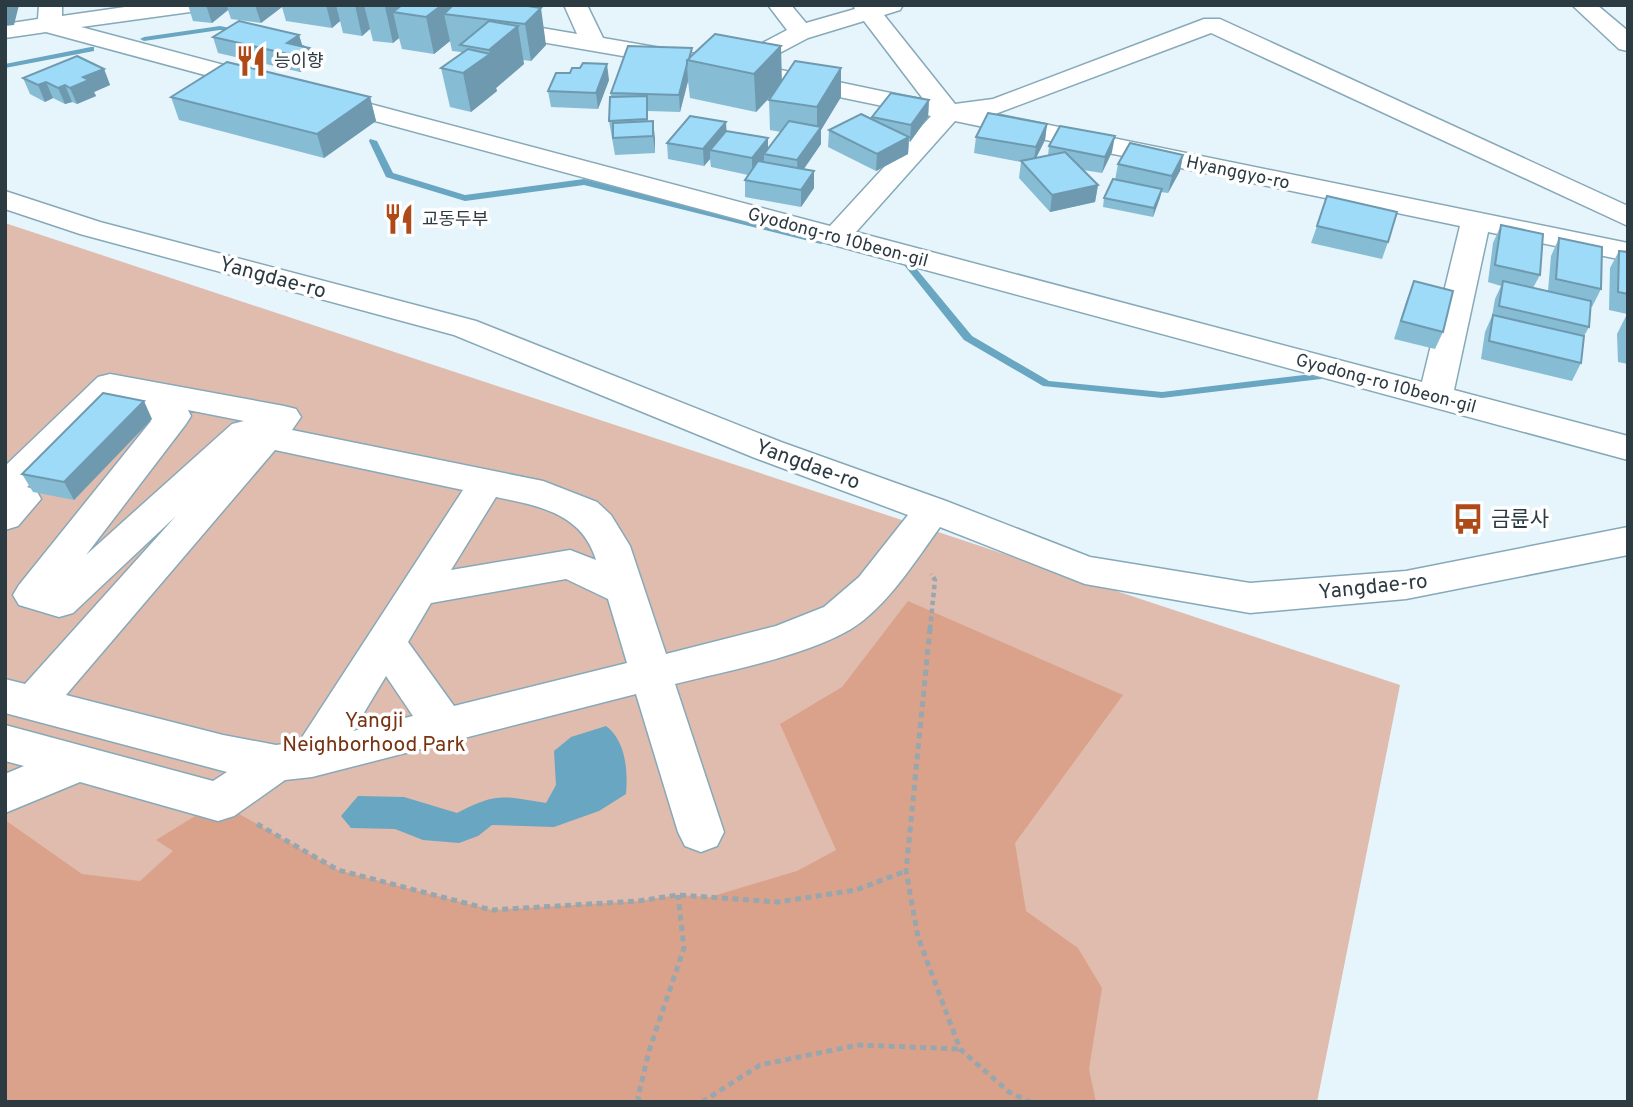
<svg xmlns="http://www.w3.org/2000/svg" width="1633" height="1107" font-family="Overpass,'Noto Sans KR',sans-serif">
<rect width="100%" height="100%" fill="#e6f4fb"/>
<path fill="#e0bcae" d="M5,223L1400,685L1317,1102H5Z"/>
<path fill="#dba28b" d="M908,601L1123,695L1015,843L1026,911L1078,948L1102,988L1089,1069L1096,1102H5V820L82,874L140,881L173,851L156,840L218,802L338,870L492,910L638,901L678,895L710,897L797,871L836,850L780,724L842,687Z"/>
<path fill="#68a6c1" d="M606,726C626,741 628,771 626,794L599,811L554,827L492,825L478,836L459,843L423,840L395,829L351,828L341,816L358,796L404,797L457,813C497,792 503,796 546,803L556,785L554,751L571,737Z"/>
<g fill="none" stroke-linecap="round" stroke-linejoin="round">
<g fill="#68a6c1" fill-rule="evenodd">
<path d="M220,26L245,31L241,33L220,30L144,41L140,39L144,37Z"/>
<path d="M296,44C307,44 314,52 321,59V63H315L304,52L296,48Z"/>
<path d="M91,47H94V51L5,68V64Z"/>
<path d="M370,139L377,141L393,173L465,195L584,179L824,239L826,241L821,244L584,185L465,201L386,177L369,141Z"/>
<path d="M896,257L910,261L972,336L1049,381L1162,392L1321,373L1326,376L1321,379L1162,398L1043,386L964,340L904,265L893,262V258Z"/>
</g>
<defs>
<g id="minor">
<path d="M39,5H62V16L139,5H201L198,10L190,12L81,27L273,78L277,83L273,88L264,91L46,32L5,38V24L38,19Z"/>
<path d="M564,5H587L603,38L730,60L787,30L768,5H791L806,23L855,9L853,5H903L900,10L884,15L955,104L993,99L1204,19H1220L1628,206V226L1211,33L995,114L1628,243V261L1488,232L1454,390L1628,436V460L316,105L312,100L316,95L325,92L830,226L931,116L733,75L495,34L487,32L483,27L487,22L495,20L577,34ZM864,21L924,100L757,65L808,38ZM955,121L1460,226L1422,382L856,232Z"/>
<path d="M5,191L100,222L476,321L781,442L946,501L1090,557L1250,583L1406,571L1628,527V555L1406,599L1250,613L1085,584L940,527C916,560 886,608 851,629C803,657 730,670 675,684L724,832L717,846L701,852L685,846L678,832L636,694L312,777L285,780L234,816L218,821L80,782L5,813V774L24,766L5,761V725L213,781L227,772L5,713V679L25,684L176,516L73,613L59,617L19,605L13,595L19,585L151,421L105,410L27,487L36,490L41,499L18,526L5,530V466L98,377L110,374L284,406L296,409L301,417L292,430L543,481L597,502L611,515L630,546L666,654L776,626L824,607L859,577L908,515L755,458L454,335L80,234L5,209ZM188,410L244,421L232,424L86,555L186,424L191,416ZM275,450L463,490L299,742L276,745L223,735L66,695ZM496,497C539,506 582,513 596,560L570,550L451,570ZM566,579L608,599L627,663L454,706L408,642L431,603ZM386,676L413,716L353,731Z"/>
</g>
<path id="highway" d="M1572,5H1597L1628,31V51L1619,49Z"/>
</defs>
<use href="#minor" stroke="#86a9b9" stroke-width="3"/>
<use href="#highway" stroke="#86a9b9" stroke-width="3"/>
<path stroke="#98a6ad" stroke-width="4.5" stroke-dasharray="4.5 3.5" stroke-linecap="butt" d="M930,629L935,580L931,574"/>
<g stroke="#98a6ad" stroke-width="5" stroke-dasharray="6 4.5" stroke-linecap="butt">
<path d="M930,628L906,871L918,937L960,1049L1009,1092L1030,1102"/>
<path d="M257,824L338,870L492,910L638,901L678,895L778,902L856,890L906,871"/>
<path d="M640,1102L638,1097L649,1051L684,948L678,895"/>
<path d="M702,1102L760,1065L858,1045L960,1049"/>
</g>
<use href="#minor" fill="#fff" fill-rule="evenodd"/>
<use href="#highway" fill="#fff" fill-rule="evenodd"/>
</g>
<g fill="#87bcd5">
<path d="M188,5H521L546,45L531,61L523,60L524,64L496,88L497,91L471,112L450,107L441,68L461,54V52L452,51L450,41L434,54L402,49L399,38L393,43L373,41L370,29L362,36L343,33L340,21L332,28L286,21L282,7L261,23L231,19L228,10L212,23L193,21Z"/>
<path d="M299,35L302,46L314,64L300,72L218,53L213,37Z"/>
<path d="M692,55L782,82L841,68V97L821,130V144L804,169L814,171V188L801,207L745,197V180L748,175L711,167L710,159L704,166L668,159L667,143L726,131L768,149L781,132L770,130L769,100L776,91L756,112L690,98L688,81L680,112L648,111V122L653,121L655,153L615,155L609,121L611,93Z"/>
<path d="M104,69L110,85L94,92L96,96L77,104L72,102L65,104L53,98L45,102L30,94L23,78Z"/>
<path d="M609,80L598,109L551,107L548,91Z"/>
<path d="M171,97H370L376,121L324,158L179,120Z"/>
<path d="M929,100L928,117L910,142L909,141L908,154L876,171L828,147L829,130L872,120V117Z"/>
<path d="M1047,124L1045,140L1036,158L1048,156L1049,146L1112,152L1102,173L1083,170L1098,185L1095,202L1050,212L1019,178L1021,162L974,153L976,137Z"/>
<path d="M1183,155L1180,171L1168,193L1161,192L1153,217L1103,207L1104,198L1115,180L1118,164Z"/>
<path d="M1501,225L1540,275L1533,288L1548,291L1551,256L1559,238L1601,289L1592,307L1590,306L1589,327L1583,338L1581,363L1572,381L1481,359L1485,332L1492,316L1495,299L1501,286L1488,282L1493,243Z"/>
<path d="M1317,226L1388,242L1382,259L1311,243Z"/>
<path d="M1619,251L1628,252V364L1618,362L1617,334L1627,314L1609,310L1610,268Z"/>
<path d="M1414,281L1443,332L1435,349L1394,339L1407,299Z"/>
<path d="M152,419L74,500L33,492L22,474Z"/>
</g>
<g fill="#6e99ae">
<path d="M8,5H19L14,25L5,26V10Z"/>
<path d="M206,5H227L228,10L212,23Z"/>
<path d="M255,5H281L282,7L261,23Z"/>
<path d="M326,5H336L340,21L332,28Z"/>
<path d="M355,5H364L370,29L362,36Z"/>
<path d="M386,5H410L393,12L399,38L393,43L385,7Z"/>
<path d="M442,5H457L444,14L450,41L434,54L426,17Z"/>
<path d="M541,8L546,45L531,61L525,24Z"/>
<path d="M518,26L524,64L496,88L497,91L471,112L463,73L490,54L489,50Z"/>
<path d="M299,35L304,51L287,43Z"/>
<path d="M781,46L782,84L756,112L754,74Z"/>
<path d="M309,48L314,64L300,72L296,56Z"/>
<path d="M607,64L609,80L598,109L596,93Z"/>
<path d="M687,64L688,81L680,112L679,95Z"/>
<path d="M841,68V97L821,130V144L798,177L797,160L817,133V107Z"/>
<path d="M104,69L110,85L94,92L96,96L77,104L70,88L83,77Z"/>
<path d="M46,82L53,98L45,102L38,85Z"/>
<path d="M65,85L72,102L65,104L58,88Z"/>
<path d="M370,97L376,121L324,158L317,134Z"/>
<path d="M929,100L928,117L910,142L911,125Z"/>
<path d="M653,121L655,138V153L653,136Z"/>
<path d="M726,122L727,139L710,150V159L704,166L703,149Z"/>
<path d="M1047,124L1045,140L1033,164L1036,147Z"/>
<path d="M1115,136L1112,152L1102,173L1105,157Z"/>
<path d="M909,137L908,154L876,171L877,154Z"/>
<path d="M768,138V155L764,154V160L752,175V158Z"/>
<path d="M1183,155L1180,171L1168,193L1172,176Z"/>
<path d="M814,171V188L801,207V190Z"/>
<path d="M1098,185L1095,202L1050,212L1052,195Z"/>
<path d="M1162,189L1160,198L1153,217L1154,208Z"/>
<path d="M144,401L152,419L74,500L64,482Z"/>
</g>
<g fill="#9ddbf8" stroke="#6e99ae" stroke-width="2">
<path d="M402,5H442L426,17L393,12Z"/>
<path d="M453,5H521L541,8L525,24L444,14Z"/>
<path d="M239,21L299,35L287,43L309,48L296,56L213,37Z"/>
<path d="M489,21L518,26L489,50L460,45Z"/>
<path d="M715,34L781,46L754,74L687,60Z"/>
<path d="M628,46L692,48L689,59L687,60V64L679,95L611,93Z"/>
<path d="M468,49L490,54L463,73L441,68Z"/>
<path d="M77,56L104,69L83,77L89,80L70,88L65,85L58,88L46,82L38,85L23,78Z"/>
<path d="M795,61L841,68L817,107L769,100Z"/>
<path d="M227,62L370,97L317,134L171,97Z"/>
<path d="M583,63L607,64L596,93L548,91L556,73H570L572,68H580Z"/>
<path d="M891,93L929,100L911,125L872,117Z"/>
<path d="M647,96V119L609,121L610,97Z"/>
<path d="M988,113L1047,124L1036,147L976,137Z"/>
<path d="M861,114L909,137L877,154L829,130Z"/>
<path d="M690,116L726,122L703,149L667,143Z"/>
<path d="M653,121V136L613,138V123Z"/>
<path d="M789,121L821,127L797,160L764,154Z"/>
<path d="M1060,126L1115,136L1105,157L1049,146Z"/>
<path d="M726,131L768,138L752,158L710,150Z"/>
<path d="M1130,143L1183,155L1172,176L1118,164Z"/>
<path d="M1065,152L1098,185L1052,195L1021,161Z"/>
<path d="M758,161L814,171L801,190L745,180Z"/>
<path d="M1113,179L1162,189L1154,208L1104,198Z"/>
<path d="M1327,196L1397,212L1388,242L1317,226Z"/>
<path d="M1501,225L1543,234L1540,275L1495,265Z"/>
<path d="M1559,238L1602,247L1601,289L1556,279Z"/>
<path d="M1619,251L1628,252V294L1618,292Z"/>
<path d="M1414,281L1453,291L1443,332L1401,321Z"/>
<path d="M1503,281L1591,301L1589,327L1499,306Z"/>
<path d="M1493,315L1584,336L1581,363L1489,341Z"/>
<path d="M103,393L144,401L64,482L22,474Z"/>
</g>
<defs>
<symbol id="restaurant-bare" viewBox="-9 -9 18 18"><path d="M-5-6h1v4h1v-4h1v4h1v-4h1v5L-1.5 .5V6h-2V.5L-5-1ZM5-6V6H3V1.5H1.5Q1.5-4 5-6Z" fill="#ae4a18" stroke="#fff" stroke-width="2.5" paint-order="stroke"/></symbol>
<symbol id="bus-bare" viewBox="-9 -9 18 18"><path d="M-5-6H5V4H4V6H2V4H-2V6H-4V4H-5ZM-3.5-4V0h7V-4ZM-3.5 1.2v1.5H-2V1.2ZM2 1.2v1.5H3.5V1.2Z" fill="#ae4a18" stroke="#fff" stroke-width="2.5" paint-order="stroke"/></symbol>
</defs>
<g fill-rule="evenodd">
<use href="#restaurant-bare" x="229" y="39" width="44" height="44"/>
<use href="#restaurant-bare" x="377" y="197" width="44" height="44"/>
<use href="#bus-bare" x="1446" y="497" width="44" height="44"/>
</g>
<g text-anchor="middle" stroke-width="7" stroke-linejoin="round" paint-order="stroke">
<g font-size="18" fill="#2c3a41" stroke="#fff" text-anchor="start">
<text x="274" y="67">능이향</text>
<text x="422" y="225">교동두부</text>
</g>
<g font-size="18" fill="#2c3a41" stroke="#fff">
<text transform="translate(1238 172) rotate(12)" y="6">Hyanggyo-ro</text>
<text transform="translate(838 237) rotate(15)" y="6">Gyodong-ro 10beon-gil</text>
<text transform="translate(1386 383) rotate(15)" y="6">Gyodong-ro 10beon-gil</text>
</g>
<g font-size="21" fill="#2c3a41" stroke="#fff">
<text transform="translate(273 277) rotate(15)" y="7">Yangdae-ro</text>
<text transform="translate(808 464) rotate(20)" y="7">Yangdae-ro</text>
<text transform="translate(1373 586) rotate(-6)" y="7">Yangdae-ro</text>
</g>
<g font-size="21" fill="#2c3a41" stroke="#fff" text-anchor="start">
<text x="1491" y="526">금륜사</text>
</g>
<g font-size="21" fill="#773312" stroke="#fff">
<text x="374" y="727">Yangji<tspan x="374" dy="24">Neighborhood Park</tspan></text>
</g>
</g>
<rect width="1633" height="1107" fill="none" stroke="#2c3a41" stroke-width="14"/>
</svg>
